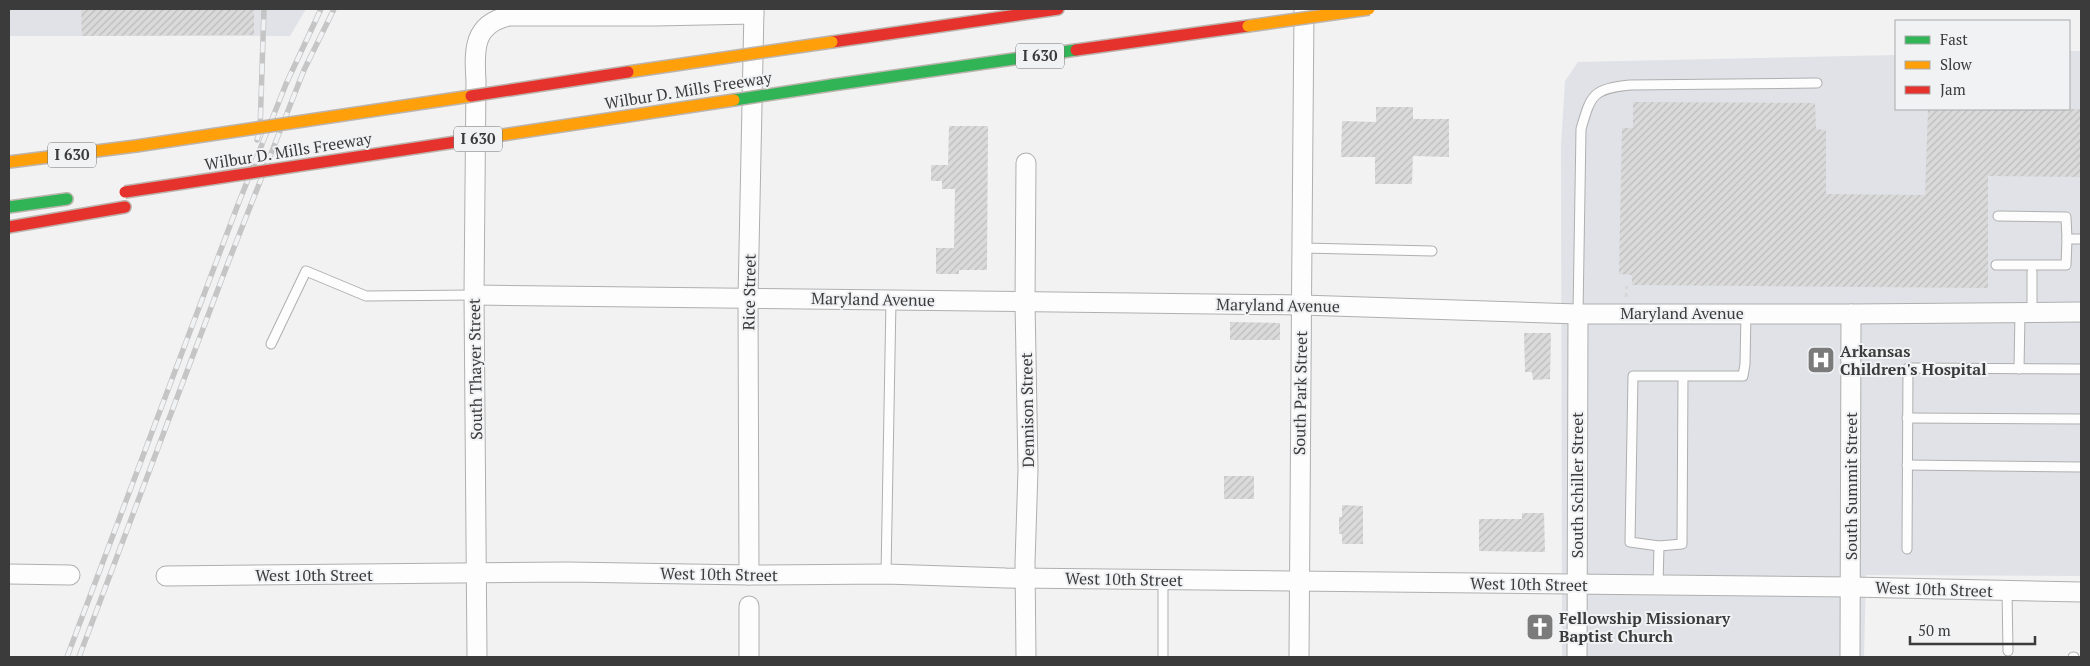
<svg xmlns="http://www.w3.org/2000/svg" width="2090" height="666" font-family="'PT Serif',serif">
<defs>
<pattern id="building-hatch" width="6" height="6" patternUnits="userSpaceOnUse" patternTransform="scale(1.25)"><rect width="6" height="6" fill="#dadadb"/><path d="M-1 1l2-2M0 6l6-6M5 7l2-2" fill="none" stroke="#bcbcbd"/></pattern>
</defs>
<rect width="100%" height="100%" fill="#f2f2f3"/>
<g fill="#e0e2e7">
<path d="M9,9H306L290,36H9Z"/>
<path d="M2069,51H2081V576L1866,575L1864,657H1562L1561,145L1565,81L1578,62L1896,55V109H2069Z"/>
</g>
<g fill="url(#building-hatch)">
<path d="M81,9H254V35L82,36Z"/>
<path d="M1633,102L1815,103L1816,129L1826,130V194L1925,195L1928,109H2081V177L1988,176V288L1632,285V275L1619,274L1622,128H1633Z"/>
<path d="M1376,107H1413V119H1449V157L1413,156L1412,184H1375V157H1341L1342,121L1376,122Z"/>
<path d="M949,126H988L987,270H959V274H936V248H954L955,189H942V181H931V165H948Z"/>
<path d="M1230,322L1280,323V340H1230Z"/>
<path d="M1524,333H1551L1550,379L1533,380L1532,372H1525Z"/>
<rect x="1224" y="476" width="30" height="23"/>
<path d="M1342,505L1363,506V544H1342V534H1339V517H1342Z"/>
<path d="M1522,513H1544L1545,552L1479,551V519H1522Z"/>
</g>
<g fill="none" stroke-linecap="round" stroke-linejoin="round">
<defs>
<g id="lane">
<path d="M1998,216L2066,217L2067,239H2081"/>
<path d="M1303,248L1432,251"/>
<path d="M1996,265H2066L2067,239"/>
<path d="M2032,272V313"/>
<path d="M1578,314L1581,129C1591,95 1592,89 1630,85L1817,83"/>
<path d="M271,344L306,271L366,296L474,295"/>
<path d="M2019,369L2020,313"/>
<path d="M1683,376L1682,544L1659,546L1630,542L1633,376H1743L1745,364L1746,313"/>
<path d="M1907,418L2081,419"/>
<path d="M1907,465L2081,467"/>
<path d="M1907,549L1908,368L2081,369"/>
<path d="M886,574L891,300"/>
<path d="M1163,579V657"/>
<path d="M1658,585L1659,546"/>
<path d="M2007,591L2008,651"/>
<path d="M2073,657H2074"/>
</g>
<g id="street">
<path d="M474,295L1302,305L1578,314H1851L2081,312"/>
<path d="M9,574L70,575"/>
<path d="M749,575L748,298L754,9"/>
<path d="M166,576L568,572L749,575L886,574L1006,578L1851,587L2081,592"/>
<path d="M477,657L474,295L476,81C474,50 473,24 509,16H655L754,14"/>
<path d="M749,657V606"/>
<path d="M1026,657L1025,563L1028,470L1025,302L1026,163"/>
<path d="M1299,657C1299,441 1303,225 1304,9"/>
<path d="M1577,657L1578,314"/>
<path d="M1850,657L1851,314"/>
</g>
<g id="fast">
<path d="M832,85L1076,50"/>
<path d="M9,207L67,199"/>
</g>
<path id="slow" d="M9,162L136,146"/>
<g id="jam">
<path d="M832,42L1058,9"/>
<path d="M1076,50L1248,26"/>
<path d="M9,227L125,207"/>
</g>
</defs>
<use href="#lane" stroke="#afafaf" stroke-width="11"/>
<use href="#street" stroke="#afafaf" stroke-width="21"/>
<use href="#fast" stroke="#bcb4ae" stroke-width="14"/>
<use href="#slow" stroke="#bcb4ae" stroke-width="14"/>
<use href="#jam" stroke="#bcb4ae" stroke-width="14"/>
<path stroke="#d7d7d8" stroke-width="3" stroke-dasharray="4 4" stroke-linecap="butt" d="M1626,297L1627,286"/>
<use href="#lane" stroke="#fdfdfd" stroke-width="9"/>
<use href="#street" stroke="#fdfdfd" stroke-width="19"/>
<use href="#fast" stroke="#30b455" stroke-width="11"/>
<use href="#slow" stroke="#ff9f0a" stroke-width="11"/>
<use href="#jam" stroke="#e5322d" stroke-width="11"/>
<defs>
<g id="rail">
<path d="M257,140L260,130L264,9"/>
<path d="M67,657L237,207L286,84L321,9"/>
<path d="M79,657L226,268L304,70L334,9"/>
</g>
</defs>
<use href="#rail" stroke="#c5c5c6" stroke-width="5.5"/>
<use href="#rail" stroke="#f1f2f4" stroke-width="4" stroke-dasharray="11" stroke-linecap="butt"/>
<defs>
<path id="fast-bridge" d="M734,100L832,85"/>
<g id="slow-bridge">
<path d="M1248,26L1369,9"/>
<path d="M628,72L832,42"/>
<path d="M469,140L734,100"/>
<path d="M136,146L471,96"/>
</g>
<g id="jam-bridge">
<path d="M471,96L628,72"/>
<path d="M125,192L469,140"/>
</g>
</defs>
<use href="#fast-bridge" stroke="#bcb4ae" stroke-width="14" stroke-linecap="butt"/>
<use href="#slow-bridge" stroke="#bcb4ae" stroke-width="14" stroke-linecap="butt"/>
<use href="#jam-bridge" stroke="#bcb4ae" stroke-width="14" stroke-linecap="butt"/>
<use href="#fast-bridge" stroke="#30b455" stroke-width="11"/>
<use href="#slow-bridge" stroke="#ff9f0a" stroke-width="11"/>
<use href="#jam-bridge" stroke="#e5322d" stroke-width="11"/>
</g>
<defs>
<symbol id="hospital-square" viewBox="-11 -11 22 22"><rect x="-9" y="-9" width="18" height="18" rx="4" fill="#7b7b7c" stroke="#f1f2f4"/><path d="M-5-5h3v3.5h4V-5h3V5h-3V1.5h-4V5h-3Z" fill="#fff"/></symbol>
<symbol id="church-square" viewBox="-11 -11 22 22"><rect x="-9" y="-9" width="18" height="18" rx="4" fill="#7b7b7c" stroke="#f1f2f4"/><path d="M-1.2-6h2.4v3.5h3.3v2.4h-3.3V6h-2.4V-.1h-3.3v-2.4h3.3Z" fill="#fff"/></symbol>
</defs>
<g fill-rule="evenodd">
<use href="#hospital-square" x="1805" y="344" width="32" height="32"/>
<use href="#church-square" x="1524" y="611" width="32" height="32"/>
</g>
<g text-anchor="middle" stroke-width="4" stroke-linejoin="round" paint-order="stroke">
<g fill="#f1f2f4" stroke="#727273" stroke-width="1">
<rect x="1016" y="43.5" width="48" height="25" rx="4"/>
<rect x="454" y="126.5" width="48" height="25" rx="4"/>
<rect x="48" y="142.5" width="48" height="25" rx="4"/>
</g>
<g font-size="15" font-weight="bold" fill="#3b3b3c">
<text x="1040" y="61">I 630</text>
<text x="478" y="144">I 630</text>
<text x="72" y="160">I 630</text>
</g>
<g font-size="16" fill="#3b3b3c" stroke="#f1f2f4">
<text transform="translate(688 90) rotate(-9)" y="6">Wilbur D. Mills Freeway</text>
<text transform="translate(288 151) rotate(-9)" y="6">Wilbur D. Mills Freeway</text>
<text transform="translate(749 292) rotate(-89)" y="6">Rice Street</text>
<text transform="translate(873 299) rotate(1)" y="6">Maryland Avenue</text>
<text transform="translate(1278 305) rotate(1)" y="6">Maryland Avenue</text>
<text x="1682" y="319">Maryland Avenue</text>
<text transform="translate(475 369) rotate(-91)" y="6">South Thayer Street</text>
<text transform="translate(1300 393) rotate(-89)" y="6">South Park Street</text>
<text transform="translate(1027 410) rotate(-91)" y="6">Dennison Street</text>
<text transform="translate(1577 485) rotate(-90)" y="6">South Schiller Street</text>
<text transform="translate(1851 486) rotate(-90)" y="6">South Summit Street</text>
<text transform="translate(719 574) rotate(1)" y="6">West 10th Street</text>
<text x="314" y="581">West 10th Street</text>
<text transform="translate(1124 579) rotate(1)" y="6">West 10th Street</text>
<text transform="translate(1529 584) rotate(1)" y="6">West 10th Street</text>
<text transform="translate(1934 589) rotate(2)" y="6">West 10th Street</text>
</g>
<g font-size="16" font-weight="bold" fill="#3b3b3c" stroke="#f1f2f4" text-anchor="start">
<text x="1840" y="357">Arkansas<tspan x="1840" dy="18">Children's Hospital</tspan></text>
<text x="1559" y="624">Fellowship Missionary<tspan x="1559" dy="18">Baptist Church</tspan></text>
</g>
</g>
<rect width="2090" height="666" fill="none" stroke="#3b3b3c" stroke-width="20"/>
<rect x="1895" y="20" width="175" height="90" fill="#f1f2f4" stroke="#a8a9aa"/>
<rect x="1905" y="36" width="25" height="8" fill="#30b455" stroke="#a8a9aa"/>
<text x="1940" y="45" font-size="15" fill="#3b3b3c">Fast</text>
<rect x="1905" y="61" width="25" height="8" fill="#ff9f0a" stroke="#a8a9aa"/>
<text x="1940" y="70" font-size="15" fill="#3b3b3c">Slow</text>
<rect x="1905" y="86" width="25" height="8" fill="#e5322d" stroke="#a8a9aa"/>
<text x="1940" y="95" font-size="15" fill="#3b3b3c">Jam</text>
<path d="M1910 636v8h125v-8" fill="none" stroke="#3b3b3c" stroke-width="2.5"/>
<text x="1918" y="636" font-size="15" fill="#3b3b3c" stroke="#f1f2f4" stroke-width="4" paint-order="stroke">50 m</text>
</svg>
